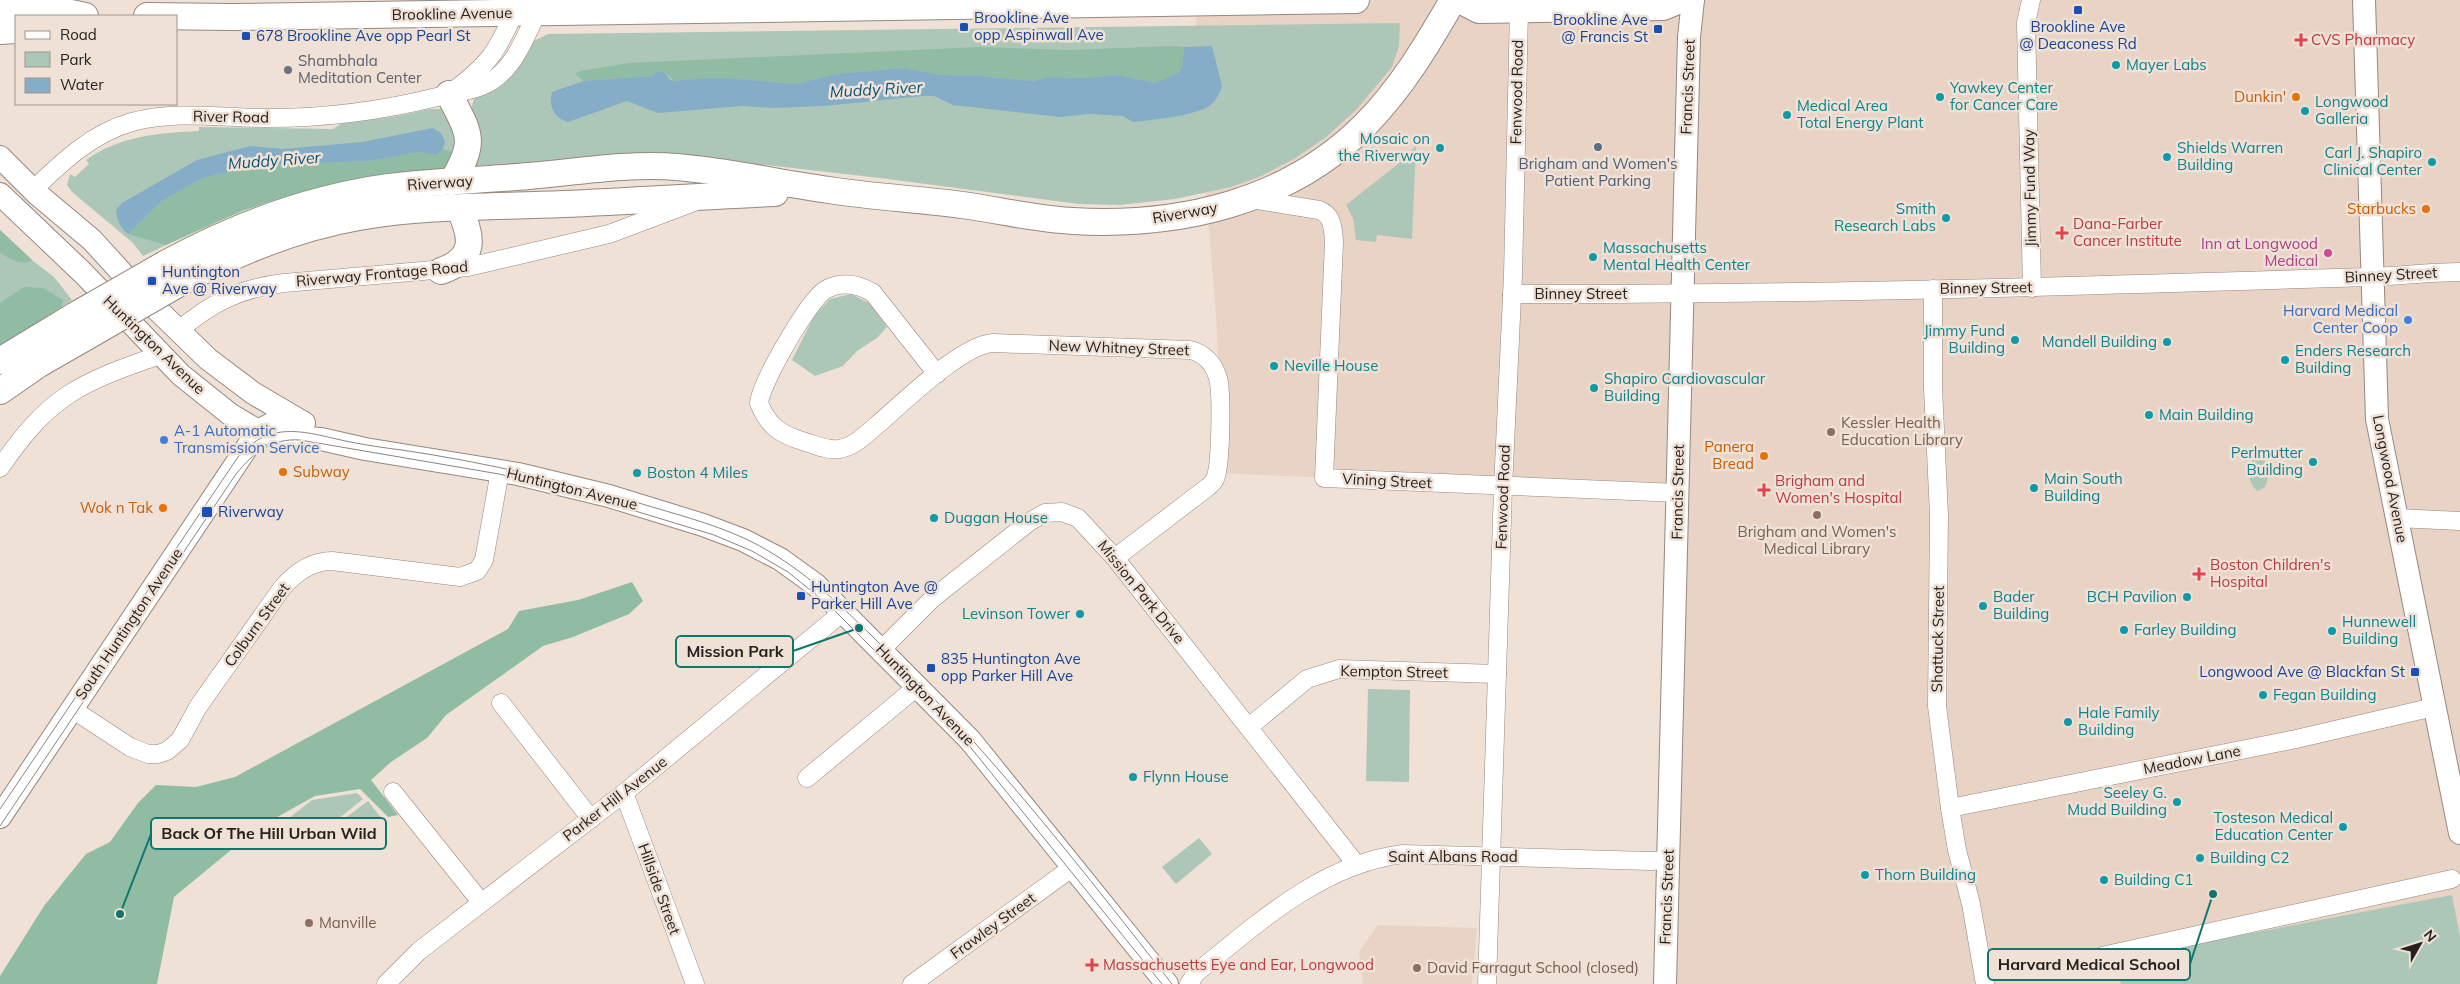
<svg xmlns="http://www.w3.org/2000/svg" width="2460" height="984" font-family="Mulish,sans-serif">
<rect width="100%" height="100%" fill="#efe1d6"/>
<g fill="#e8d3c5">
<path d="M1198,0H2460V984H1665L1677,493L1216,473L1219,385L1216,314L1198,101L1204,65L1196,25Z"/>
<path d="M1378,925L1477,928L1472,984H1363L1359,952Z"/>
</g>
<g fill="#acc7b8">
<path d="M1400,23L1399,46L1392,67L1356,110L1326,137L1294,159L1261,176L1231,187L1175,199L1119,205L1079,204L880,178L679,155L476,166L471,109L474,98L530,43L548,34Z"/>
<path d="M430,109H441C454,125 455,133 456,153L270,201L214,222L143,256L133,243L72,192L67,185L70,174L75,177L89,164L86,160C119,136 159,133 199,131V127L333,129L342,123L392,117Z"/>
<path d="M1416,145L1412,239L1377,235L1376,242L1356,240L1353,218L1346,205L1403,160Z"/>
<path d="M0,230L32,260L54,277L72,300L0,347Z"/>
<path d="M851,294L871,304L887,327L877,338L857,351L843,366L815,376L792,360L814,316L830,299Z"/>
<path d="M2259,454C2269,461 2270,475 2265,487L2258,491C2246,484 2246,460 2259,454Z"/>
<path d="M1368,689L1410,690L1409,782L1366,781Z"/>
<path d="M357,793L363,799L323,831L289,818L312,800Z"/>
<path d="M368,801L382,819L343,850L328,831Z"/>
<path d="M1199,838L1212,854L1176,884L1162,867Z"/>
<path d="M2452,895L2460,937V984H2121L2116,959Z"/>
</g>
<g fill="#91bca4">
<path d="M1173,46L1184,47L1182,68L1178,73L1155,83L1119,75L1083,78L1049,77L1034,81L978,76L941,75L903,68L836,74L796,84L727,78H704L674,81L664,71L656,72L652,76L584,81L575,74L580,71L629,63L980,47L1067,50Z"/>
<path d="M443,149L456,153L447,166L440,170L336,184L301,192L244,210L166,245L128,234L163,200L201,179L218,174L274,165L368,161L420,152L436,155Z"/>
<path d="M0,230L30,258L32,260C20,267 10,258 0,253Z"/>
<path d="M24,287L43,288L63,300L62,306L0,347V303Z"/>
<path d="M632,582L643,601L629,614L573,637L543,646L446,715L427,738L391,762L371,780L398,815L388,817L360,789L315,796L279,816L248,836L174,897L157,984H0V976L44,906L86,854L110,842L138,803L156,785L196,787L235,777L508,629L519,611L578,600Z"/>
</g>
<g fill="#85adc7">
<path d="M1212,46L1222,86C1220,94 1214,104 1206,108C1189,116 1153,120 1133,122L1123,116L1089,114L1060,117L953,105L934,96H922L824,106L774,108L742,106L658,113L627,101L568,122C554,118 548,106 552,92L584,81L652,76L656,72L664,71L670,80L674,81L704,78H727L796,84L836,74L903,68L941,75L978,76L1034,81L1049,77L1083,78L1119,75L1155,83L1178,73L1182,68L1184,47Z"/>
<path d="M433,128L441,133L445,141L443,149L436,155L420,152L368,161L274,165L218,174L201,179L163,200L128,234C120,227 117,221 116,210L122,203L197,160L250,146L283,149L362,142Z"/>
</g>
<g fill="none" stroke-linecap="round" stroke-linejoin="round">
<defs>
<g id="minor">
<path d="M2031,0L2026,23L2032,288"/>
<path d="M453,91C489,64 496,53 514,13"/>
<path d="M33,190C62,162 92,133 132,122C176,110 223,118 268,118C326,118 381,111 437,97C457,92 480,91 497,77C517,61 526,35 537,13"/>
<path d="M1251,199L1319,210C1333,215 1333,229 1334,242L1324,478L1678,493"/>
<path d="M1933,289V388L1939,515L1937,706L1950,808L1957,850L1971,904L1985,984"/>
<path d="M1512,294C1798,295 2084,286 2370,277C2400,276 2430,272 2460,272"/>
<path d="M178,331C211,303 240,288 284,283L468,267L609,234L694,202"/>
<path d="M937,374L873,293C858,284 841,281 825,290C808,301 761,383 759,403C768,426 780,434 802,441C814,444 827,451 839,449C854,447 866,434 877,425C903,403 961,345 993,343L1190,350C1204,353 1214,364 1218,378C1222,393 1221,466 1215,479C1213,484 1208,487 1204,490L1115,558"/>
<path d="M0,468C50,395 79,383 160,355"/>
<path d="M2397,518L2460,521"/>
<path d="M881,650L933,598L1029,522L1045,513L1062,512L1078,518L1115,558L1356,864"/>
<path d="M501,703L591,819"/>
<path d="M72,709L130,747L148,754H158L167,751L180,740L198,707L282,588C295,573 312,561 332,561L460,577L477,571L484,560L500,471"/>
<path d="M1249,727L1307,679L1339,669L1497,674"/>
<path d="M807,778L918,686"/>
<path d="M393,792L481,902"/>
<path d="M624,793L695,984"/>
<path d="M1950,808L2296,739L2434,707"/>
<path d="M2102,956L2452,879"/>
<path d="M386,984L419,951L624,793L843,612"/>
<path d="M912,984L1073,867"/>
<path d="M1189,984L1196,973C1257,924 1321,864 1403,854L1650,861L1668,860"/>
<path d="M1487,984L1503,487L1513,275L1519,10"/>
</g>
<g id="major">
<path d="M2364,0L2377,419L2460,833"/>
<path d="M0,157L36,193L92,240L143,296L208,359L253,393L304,423"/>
<path d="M0,194L83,273L181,375L231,415L258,431L280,436L321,439L365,449L518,474L609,496L703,525L743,540L780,559L816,585L970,740L1167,984"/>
<path d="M0,817L258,431L273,423L302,422"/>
<path d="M1665,984L1689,37L1693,0"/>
</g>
<g id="highway">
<path d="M1460,0L1479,10L1663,7L1680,0"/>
<path d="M0,9L43,7L85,16"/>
<path d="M147,16L232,17L1356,0"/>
<path d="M0,31L16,30"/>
<path d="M449,94C470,135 477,140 452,182"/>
<path d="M165,264C236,225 309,198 389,187C436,181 483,180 529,176C575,172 631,163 676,167C728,171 778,183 829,190C873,197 918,199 962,205C999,210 1035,219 1073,221C1178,227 1287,203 1364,126C1401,89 1427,45 1453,0"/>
<path d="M441,271C476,259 473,237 459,208"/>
<path d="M178,284C235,253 295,228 359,217C425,205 496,207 563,204C634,201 705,196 775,193"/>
<path d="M0,361L74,316"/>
<path d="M0,391L39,364L86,337"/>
</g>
</defs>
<use href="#minor" stroke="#95887e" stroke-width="19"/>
<use href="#major" stroke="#95887e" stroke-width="24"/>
<use href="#highway" stroke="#95887e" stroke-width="28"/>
<use href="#minor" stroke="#fff" stroke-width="18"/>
<use href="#major" stroke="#fff" stroke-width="22"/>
<use href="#highway" stroke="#fff" stroke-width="26"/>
<g stroke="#8e857e" stroke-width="1">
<path d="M0,809L238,457C272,418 307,433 350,442C367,445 384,448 402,450C489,463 565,481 649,506C686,517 724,527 758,545C813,575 855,619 899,663C999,762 1085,873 1172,984"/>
<path d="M0,826L236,474C253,453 272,438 300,440L499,474L563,489L714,535L752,551L788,572L830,606L967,743L1162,984"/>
</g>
<defs>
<g id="highway-bridge">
<path d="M74,316L165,264"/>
<path d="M86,337L178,284"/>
</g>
</defs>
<use href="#highway-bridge" stroke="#95887e" stroke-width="28" stroke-linecap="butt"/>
<use href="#highway-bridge" stroke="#fff" stroke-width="26"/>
</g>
<g fill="#1a4fb4" stroke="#efe1d6" stroke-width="2">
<rect x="2073" y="5" width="10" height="10" rx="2.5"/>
<rect x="959" y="22" width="10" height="10" rx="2.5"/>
<rect x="1653" y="24" width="10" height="10" rx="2.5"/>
<rect x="241" y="31" width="10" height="10" rx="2.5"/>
<rect x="147" y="276" width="10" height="10" rx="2.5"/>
<rect x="201" y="506" width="12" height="12" rx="2.5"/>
<rect x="796" y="591" width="10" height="10" rx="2.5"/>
<rect x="926" y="663" width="10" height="10" rx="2.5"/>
<rect x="2410" y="667" width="10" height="10" rx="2.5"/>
</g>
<g fill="#e0444e" stroke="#efe1d6" stroke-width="2">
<path d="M2298.5 32.5h5v5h5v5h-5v5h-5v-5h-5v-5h5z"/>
<path d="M2059.5 225.5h5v5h5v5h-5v5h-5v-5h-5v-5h5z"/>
<path d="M1761.5 482.5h5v5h5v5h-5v5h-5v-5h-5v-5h5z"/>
<path d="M2196.5 566.5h5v5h5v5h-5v5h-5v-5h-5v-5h5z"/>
<path d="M1089.5 957.5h5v5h5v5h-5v5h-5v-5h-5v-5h5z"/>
</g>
<g fill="#0f9aa8" stroke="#efe1d6" stroke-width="2">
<circle cx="2116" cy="65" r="5"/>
<circle cx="1940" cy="97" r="5"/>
<circle cx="2305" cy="111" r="5"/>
<circle cx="1787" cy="115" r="5"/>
<circle cx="1440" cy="148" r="5"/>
<circle cx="2167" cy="157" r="5"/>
<circle cx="2432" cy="162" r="5"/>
<circle cx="1946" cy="218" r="5"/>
<circle cx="1593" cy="257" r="5"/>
<circle cx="2015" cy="340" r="5"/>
<circle cx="2167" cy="342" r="5"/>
<circle cx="2285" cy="360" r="5"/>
<circle cx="1274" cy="366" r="5"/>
<circle cx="1594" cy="388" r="5"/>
<circle cx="2149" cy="415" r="5"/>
<circle cx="2313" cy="462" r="5"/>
<circle cx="637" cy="473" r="5"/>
<circle cx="2034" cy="488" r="5"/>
<circle cx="934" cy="518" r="5"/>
<circle cx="2187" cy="597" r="5"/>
<circle cx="1983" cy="606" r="5"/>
<circle cx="1080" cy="614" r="5"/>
<circle cx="2124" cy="630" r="5"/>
<circle cx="2332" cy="631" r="5"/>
<circle cx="2263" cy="695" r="5"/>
<circle cx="2068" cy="722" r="5"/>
<circle cx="1133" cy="777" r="5"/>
<circle cx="2177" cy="802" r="5"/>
<circle cx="2343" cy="827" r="5"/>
<circle cx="2200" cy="858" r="5"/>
<circle cx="1865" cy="875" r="5"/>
<circle cx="2104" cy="880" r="5"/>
</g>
<circle fill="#6b7280" stroke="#efe1d6" stroke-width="2" cx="288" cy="70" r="5"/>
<g fill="#e8710a" stroke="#efe1d6" stroke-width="2">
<circle cx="2296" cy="97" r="5"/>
<circle cx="2426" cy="209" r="5"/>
<circle cx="1764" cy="456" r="5"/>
<circle cx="283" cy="472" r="5"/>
<circle cx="163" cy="508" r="5"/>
</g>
<circle fill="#5c6f8a" stroke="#efe1d6" stroke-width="2" cx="1598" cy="147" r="5"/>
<circle fill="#d1479c" stroke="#efe1d6" stroke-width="2" cx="2328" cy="253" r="5"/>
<g fill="#3f7fe0" stroke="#efe1d6" stroke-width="2">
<circle cx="2408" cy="320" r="5"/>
<circle cx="164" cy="440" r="5"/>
</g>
<g fill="#8d6e63" stroke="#efe1d6" stroke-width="2">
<circle cx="1831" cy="432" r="5"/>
<circle cx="1817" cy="515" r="5"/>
<circle cx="309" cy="923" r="5"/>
<circle cx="1417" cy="968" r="5"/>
</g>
<g text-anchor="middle" stroke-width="5" stroke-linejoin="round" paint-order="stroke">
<g font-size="15" fill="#26211e" stroke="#efe1d6">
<text transform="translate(452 14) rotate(-1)" y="5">Brookline Avenue</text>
<text transform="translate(1688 87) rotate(-88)" y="5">Francis Street</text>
<text transform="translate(1517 92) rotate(-89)" y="5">Fenwood Road</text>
<text transform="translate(231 117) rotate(1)" y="5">River Road</text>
<text transform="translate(440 183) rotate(-4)" y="5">Riverway</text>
<text transform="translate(2030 188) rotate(-91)" y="5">Jimmy Fund Way</text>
<text transform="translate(1185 213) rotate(-10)" y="5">Riverway</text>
<text transform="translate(382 274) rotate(-5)" y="5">Riverway Frontage Road</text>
<text transform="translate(2391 275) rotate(-3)" y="5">Binney Street</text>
<text transform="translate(1986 288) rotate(-1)" y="5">Binney Street</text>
<text x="1581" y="299">Binney Street</text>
<text transform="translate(154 345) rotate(44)" y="5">Huntington Avenue</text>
<text transform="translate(1119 348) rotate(2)" y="5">New Whitney Street</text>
<text transform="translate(2390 479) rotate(79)" y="5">Longwood Avenue</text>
<text transform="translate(1387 481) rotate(3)" y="5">Vining Street</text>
<text transform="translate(572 489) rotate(14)" y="5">Huntington Avenue</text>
<text transform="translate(1678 492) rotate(-89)" y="5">Francis Street</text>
<text transform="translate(1503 497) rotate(-88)" y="5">Fenwood Road</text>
<text transform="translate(1141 592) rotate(51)" y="5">Mission Park Drive</text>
<text transform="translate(129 624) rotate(-56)" y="5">South Huntington Avenue</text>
<text transform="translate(257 625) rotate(-54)" y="5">Colburn Street</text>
<text transform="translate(1938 639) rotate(-89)" y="5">Shattuck Street</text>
<text transform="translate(1394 672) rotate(1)" y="5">Kempton Street</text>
<text transform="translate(925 695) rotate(46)" y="5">Huntington Avenue</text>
<text transform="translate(2192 760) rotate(-11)" y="5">Meadow Lane</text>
<text transform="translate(615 799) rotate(-38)" y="5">Parker Hill Avenue</text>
<text x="1453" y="862">Saint Albans Road</text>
<text transform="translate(659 889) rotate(70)" y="5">Hillside Street</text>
<text transform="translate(1667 897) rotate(-88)" y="5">Francis Street</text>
<text transform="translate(993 926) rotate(-36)" y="5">Frawley Street</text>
</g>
<g font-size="15" fill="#164399" stroke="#efe1d6" text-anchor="start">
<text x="974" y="23">Brookline Ave<tspan x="974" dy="17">opp Aspinwall Ave</tspan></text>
<text x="1648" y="25" text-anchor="end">Brookline Ave<tspan x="1648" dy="17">@ Francis St</tspan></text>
<text x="2078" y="32" text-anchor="middle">Brookline Ave<tspan x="2078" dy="17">@ Deaconess Rd</tspan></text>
<text x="256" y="41">678 Brookline Ave opp Pearl St</text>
<text x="162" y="277">Huntington<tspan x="162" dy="17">Ave @ Riverway</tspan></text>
<text x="218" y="517">Riverway</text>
<text x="811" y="592">Huntington Ave @<tspan x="811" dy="17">Parker Hill Ave</tspan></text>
<text x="941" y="664">835 Huntington Ave<tspan x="941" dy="17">opp Parker Hill Ave</tspan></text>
<text x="2405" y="677" text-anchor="end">Longwood Ave @ Blackfan St</text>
</g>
<g font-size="15" fill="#be3a42" stroke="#efe1d6" text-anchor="start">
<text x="2311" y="45">CVS Pharmacy</text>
<text x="2073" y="229">Dana-Farber<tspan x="2073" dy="17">Cancer Institute</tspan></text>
<text x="1775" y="486">Brigham and<tspan x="1775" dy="17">Women's Hospital</tspan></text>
<text x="2210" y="570">Boston Children's<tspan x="2210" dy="17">Hospital</tspan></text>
<text x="1103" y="970">Massachusetts Eye and Ear, Longwood</text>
</g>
<g font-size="15" fill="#5b616d" stroke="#efe1d6" text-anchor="start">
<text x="298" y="66">Shambhala<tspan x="298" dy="17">Meditation Center</tspan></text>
</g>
<g font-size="15" fill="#0d838f" stroke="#efe1d6" text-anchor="start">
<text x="2126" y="70">Mayer Labs</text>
<text x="1950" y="93">Yawkey Center<tspan x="1950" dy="17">for Cancer Care</tspan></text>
<text x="2315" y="107">Longwood<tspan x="2315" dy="17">Galleria</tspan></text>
<text x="1797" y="111">Medical Area<tspan x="1797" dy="17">Total Energy Plant</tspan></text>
<text x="1430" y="144" text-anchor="end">Mosaic on<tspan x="1430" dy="17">the Riverway</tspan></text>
<text x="2177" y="153">Shields Warren<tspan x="2177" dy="17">Building</tspan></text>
<text x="2422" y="158" text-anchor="end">Carl J. Shapiro<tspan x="2422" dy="17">Clinical Center</tspan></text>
<text x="1936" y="214" text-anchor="end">Smith<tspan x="1936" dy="17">Research Labs</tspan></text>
<text x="1603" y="253">Massachusetts<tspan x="1603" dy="17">Mental Health Center</tspan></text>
<text x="2005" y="336" text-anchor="end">Jimmy Fund<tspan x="2005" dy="17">Building</tspan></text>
<text x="2157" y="347" text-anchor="end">Mandell Building</text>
<text x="2295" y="356">Enders Research<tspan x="2295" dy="17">Building</tspan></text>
<text x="1284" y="371">Neville House</text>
<text x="1604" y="384">Shapiro Cardiovascular<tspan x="1604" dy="17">Building</tspan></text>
<text x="2159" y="420">Main Building</text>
<text x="2303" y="458" text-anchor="end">Perlmutter<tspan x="2303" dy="17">Building</tspan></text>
<text x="647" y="478">Boston 4 Miles</text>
<text x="2044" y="484">Main South<tspan x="2044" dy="17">Building</tspan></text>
<text x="944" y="523">Duggan House</text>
<text x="1993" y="602">Bader<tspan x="1993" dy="17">Building</tspan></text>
<text x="2177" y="602" text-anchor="end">BCH Pavilion</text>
<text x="1070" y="619" text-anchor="end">Levinson Tower</text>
<text x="2342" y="627">Hunnewell<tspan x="2342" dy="17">Building</tspan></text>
<text x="2134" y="635">Farley Building</text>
<text x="2273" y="700">Fegan Building</text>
<text x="2078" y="718">Hale Family<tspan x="2078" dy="17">Building</tspan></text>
<text x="1143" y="782">Flynn House</text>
<text x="2167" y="798" text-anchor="end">Seeley G.<tspan x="2167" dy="17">Mudd Building</tspan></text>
<text x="2333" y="823" text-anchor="end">Tosteson Medical<tspan x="2333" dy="17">Education Center</tspan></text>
<text x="2210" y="863">Building C2</text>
<text x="1875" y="880">Thorn Building</text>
<text x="2114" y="885">Building C1</text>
</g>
<g font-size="15" fill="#c56008" stroke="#efe1d6" text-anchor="end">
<text x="2286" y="102">Dunkin'</text>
<text x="2416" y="214">Starbucks</text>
<text x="1754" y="452">Panera<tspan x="1754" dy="17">Bread</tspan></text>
<text x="293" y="477" text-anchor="start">Subway</text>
<text x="153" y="513">Wok n Tak</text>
</g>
<g font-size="15" fill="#4e5e75" stroke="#efe1d6">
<text x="1598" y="169">Brigham and Women's<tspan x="1598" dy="17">Patient Parking</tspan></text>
</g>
<g font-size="15" fill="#b23c85" stroke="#efe1d6" text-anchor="end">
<text x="2318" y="249">Inn at Longwood<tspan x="2318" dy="17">Medical</tspan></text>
</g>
<g font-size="15" fill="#366cbe" stroke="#efe1d6" text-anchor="end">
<text x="2398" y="316">Harvard Medical<tspan x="2398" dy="17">Center Coop</tspan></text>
<text x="174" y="436" text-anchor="start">A-1 Automatic<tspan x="174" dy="17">Transmission Service</tspan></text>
</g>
<g font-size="15" fill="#785e54" stroke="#efe1d6" text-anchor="start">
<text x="1841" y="428">Kessler Health<tspan x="1841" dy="17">Education Library</tspan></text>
<text x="1817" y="537" text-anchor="middle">Brigham and Women's<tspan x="1817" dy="17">Medical Library</tspan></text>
<text x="319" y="928">Manville</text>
<text x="1427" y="973">David Farragut School (closed)</text>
</g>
<g font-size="16" font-style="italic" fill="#085376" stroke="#efe1d6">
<text transform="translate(876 89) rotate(-3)" y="6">Muddy River</text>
<text transform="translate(274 160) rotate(-4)" y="6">Muddy River</text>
</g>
</g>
<path fill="none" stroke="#0f766e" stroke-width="2" d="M859 628L793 651M120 914L151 834M2213 894L2190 964"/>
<g fill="#0f766e" stroke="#efe1d6" stroke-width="2">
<circle cx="859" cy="628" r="5"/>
<circle cx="120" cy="914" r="5"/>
<circle cx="2213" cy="894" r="5"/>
</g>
<g fill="#efe1d6" stroke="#0f766e" stroke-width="2">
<rect x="676" y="636" width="117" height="31" rx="5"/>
<rect x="151" y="818" width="235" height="31" rx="5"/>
<rect x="1988" y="949" width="202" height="31" rx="5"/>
</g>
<g font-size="16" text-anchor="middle" font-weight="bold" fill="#26211e">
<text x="735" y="657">Mission Park</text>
<text x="269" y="839">Back Of The Hill Urban Wild</text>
<text x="2089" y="970">Harvard Medical School</text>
</g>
<rect x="15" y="15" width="162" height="90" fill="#efe1d6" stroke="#9f948c"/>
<rect x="25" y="31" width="25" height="8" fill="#ffffff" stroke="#9f948c"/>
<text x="60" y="40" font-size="15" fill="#26211e">Road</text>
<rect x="25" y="52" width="25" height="15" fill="#acc7b8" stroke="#9f948c"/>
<text x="60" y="65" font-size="15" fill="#26211e">Park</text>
<rect x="25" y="78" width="25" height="15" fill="#85adc7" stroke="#9f948c"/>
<text x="60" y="90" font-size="15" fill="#26211e">Water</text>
<g transform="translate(2420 944) rotate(51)" stroke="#efe1d6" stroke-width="4" paint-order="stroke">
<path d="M0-4L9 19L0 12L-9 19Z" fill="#26211e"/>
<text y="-8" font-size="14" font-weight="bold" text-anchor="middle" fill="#26211e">N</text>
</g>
</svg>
